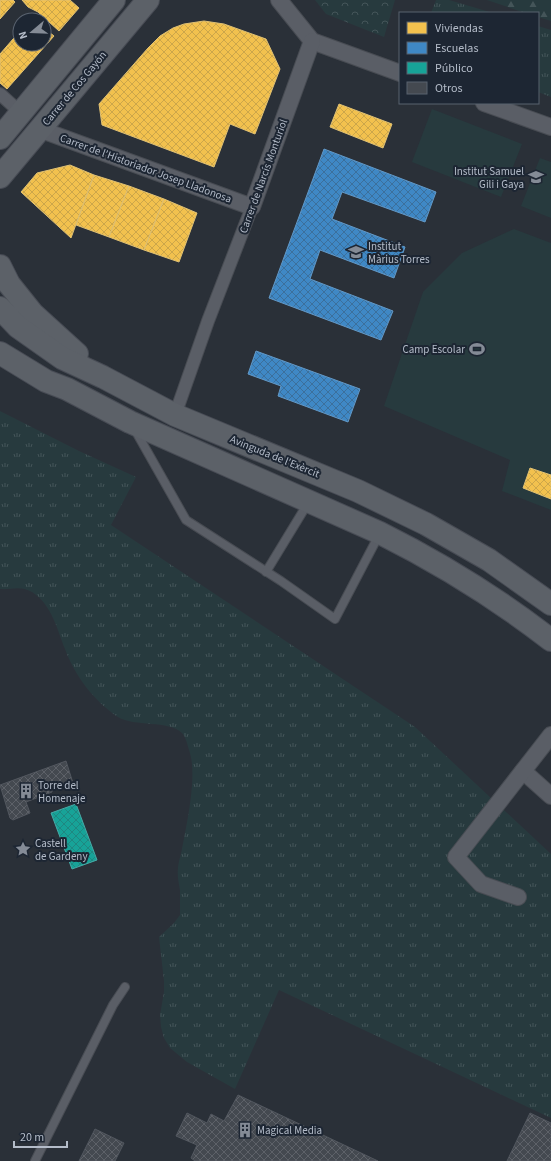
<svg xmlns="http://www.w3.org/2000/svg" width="551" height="1161" font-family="'Source Sans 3',sans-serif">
<defs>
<pattern id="grass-tufts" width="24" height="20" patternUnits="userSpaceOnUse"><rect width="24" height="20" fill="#273a3e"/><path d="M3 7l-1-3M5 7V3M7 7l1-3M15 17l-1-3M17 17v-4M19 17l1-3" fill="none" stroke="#445559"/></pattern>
<pattern id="forest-firs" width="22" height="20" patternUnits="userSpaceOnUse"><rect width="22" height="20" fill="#273a3e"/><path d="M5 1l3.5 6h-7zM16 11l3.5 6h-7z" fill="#445559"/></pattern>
<pattern id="park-crowns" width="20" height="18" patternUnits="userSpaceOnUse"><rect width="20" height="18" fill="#273a3e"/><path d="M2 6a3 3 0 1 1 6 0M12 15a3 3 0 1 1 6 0" fill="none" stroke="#445559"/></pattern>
<pattern id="homes-cross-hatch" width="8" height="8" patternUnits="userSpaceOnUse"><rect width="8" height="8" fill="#f2c14e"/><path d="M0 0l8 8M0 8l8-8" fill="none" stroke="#cca64a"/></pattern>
<pattern id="schools-cross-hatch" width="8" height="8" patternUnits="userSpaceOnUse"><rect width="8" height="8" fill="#3f88c5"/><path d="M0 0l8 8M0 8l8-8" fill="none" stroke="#3c709c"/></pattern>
<pattern id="public-cross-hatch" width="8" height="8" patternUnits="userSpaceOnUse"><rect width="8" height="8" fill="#17a398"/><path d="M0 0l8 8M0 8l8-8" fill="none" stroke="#1f8881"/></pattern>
<pattern id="building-cross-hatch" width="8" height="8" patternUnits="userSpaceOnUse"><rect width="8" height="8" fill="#444950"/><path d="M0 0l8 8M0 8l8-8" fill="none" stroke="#5d6168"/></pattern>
</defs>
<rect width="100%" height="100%" fill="#2a3038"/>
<g fill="url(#grass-tufts)">
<path d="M436,0H449L493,13H431Z"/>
<path d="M538,26L551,30V97L538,92Z"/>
<path d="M0,411L79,451L136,477L111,525L415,727L551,854V1118L279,990L235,1089L187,1062L170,1048L164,1038L161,1027L160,1015L164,992V981L159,937L174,923L180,915C180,907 180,899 180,890C179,884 177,876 178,869C178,863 181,855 182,849C187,823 197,777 190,753C188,747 186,737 182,733C169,720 134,727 118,717C94,701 75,676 65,649C57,629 52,605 32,592C20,585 11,590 0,589Z"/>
</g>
<path fill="url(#forest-firs)" d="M487,0H551V21L538,17V13H525Z"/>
<path fill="url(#park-crowns)" d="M315,0H395L384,37L326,14Z"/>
<g fill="#273a3e">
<path d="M432,109L522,144L501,197L412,162Z"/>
<path d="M540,158L551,162V218L521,206Z"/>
<path d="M514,229L551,243V510L502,491L510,460L384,406L423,292L462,253Z"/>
</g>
<g fill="url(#homes-cross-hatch)" stroke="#dfc073">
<path d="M0,0H13L15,2L0,19Z"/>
<path d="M22,0H70L79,8L59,31L38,12L28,7Z"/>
<path d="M204,21L224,24L266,39L280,69L255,134L230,124L214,167L102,125L99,104L148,48L160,36L173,28L184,24Z"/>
<path d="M44,28L54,36L7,89L0,83V54L20,31V44H44Z"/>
<path d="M339,104L392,124L383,148L330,127Z"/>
<path d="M70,165L94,175L71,238L21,192L37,173Z"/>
<path d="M94,175L129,186L109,237L76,225Z"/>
<path d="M129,186L164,199L144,250L109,237Z"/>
<path d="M164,199L197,213L179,262L144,250Z"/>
<path d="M530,468L551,475V499L523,488Z"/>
</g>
<g fill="url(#schools-cross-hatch)" stroke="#6298c6">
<path d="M324,149L436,192L425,222L342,192L332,219L405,247L394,278L320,250L310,279L393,311L381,340L269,298Z"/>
<path d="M256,351L360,389L348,422L278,396L281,386L248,374Z"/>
</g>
<path fill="url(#public-cross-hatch)" stroke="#46aaa7" d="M76,804L97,860L72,869L51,813Z"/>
<g fill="url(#building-cross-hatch)" stroke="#52575f">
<path d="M66,761L73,783L52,790V792L26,802L30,813L13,820L10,818L0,785Z"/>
<path d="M238,1095L378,1161H195L191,1158L197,1145L176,1136L187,1113L207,1123L211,1114L224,1121Z"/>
<path d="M530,1113L551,1123V1161H507Z"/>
<path d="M95,1129L124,1143L115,1161H79Z"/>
</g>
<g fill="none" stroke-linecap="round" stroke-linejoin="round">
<defs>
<g id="service">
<path d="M135,430L186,520L281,581L335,619L380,533"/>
<path d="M266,572L308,503"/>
<path d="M35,1161L113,1005L125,987"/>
</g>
<g id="pedestrian">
<path d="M0,94L21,113"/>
<path d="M175,415L208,321L252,207"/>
</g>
<g id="minor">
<path d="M279,0L312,41L400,73"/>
<path d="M484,103L551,127"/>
<path d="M39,129L252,207L312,41"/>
<path d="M523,771L551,796"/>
<path d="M518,897L481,884L456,857L551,735"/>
</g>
<g id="primary">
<path d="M0,138L114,0"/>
<path d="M0,177L148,0"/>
<path d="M0,266L9,284L33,314L77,354"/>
<path d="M0,308L18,327L62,358L103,377L175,415L358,491L426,524L489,560L551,604"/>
<path d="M0,353L46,381L67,389L130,422L380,533C440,563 498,599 551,640"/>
</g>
</defs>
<use href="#service" stroke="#484c53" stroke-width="10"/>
<use href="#pedestrian" stroke="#484c53" stroke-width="14"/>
<use href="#minor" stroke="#484c53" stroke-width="18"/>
<use href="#primary" stroke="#484c55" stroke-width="24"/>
<use href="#service" stroke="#5a5e66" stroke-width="8"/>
<use href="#pedestrian" stroke="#5a5e66" stroke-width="12"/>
<use href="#minor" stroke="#5a5e66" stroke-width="16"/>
<use href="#primary" stroke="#5c6168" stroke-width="22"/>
</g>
<defs>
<symbol id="school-bare" viewBox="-9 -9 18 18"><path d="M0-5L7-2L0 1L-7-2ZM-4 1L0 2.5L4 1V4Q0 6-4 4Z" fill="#848b96" stroke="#1d2633" stroke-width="2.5" paint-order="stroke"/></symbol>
<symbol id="stadium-bare" viewBox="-9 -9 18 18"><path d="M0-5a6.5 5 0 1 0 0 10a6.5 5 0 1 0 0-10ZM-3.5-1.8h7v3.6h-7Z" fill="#848b96" stroke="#1d2633" stroke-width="2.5" paint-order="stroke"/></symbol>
<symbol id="building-bare" viewBox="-9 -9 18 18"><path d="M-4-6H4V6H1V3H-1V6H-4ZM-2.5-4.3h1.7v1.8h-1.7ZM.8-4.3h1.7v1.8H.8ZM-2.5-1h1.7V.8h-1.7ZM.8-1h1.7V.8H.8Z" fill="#848b96" stroke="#1d2633" stroke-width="2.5" paint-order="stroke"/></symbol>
<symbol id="sight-bare" viewBox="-9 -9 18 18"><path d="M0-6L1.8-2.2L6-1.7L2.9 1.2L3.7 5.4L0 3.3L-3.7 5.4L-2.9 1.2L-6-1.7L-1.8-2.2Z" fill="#848b96" stroke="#1d2633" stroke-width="2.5" paint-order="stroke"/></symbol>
</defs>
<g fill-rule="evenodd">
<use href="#school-bare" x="525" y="166" width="22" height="22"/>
<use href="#school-bare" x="345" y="241" width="22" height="22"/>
<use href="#stadium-bare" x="466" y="338" width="22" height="22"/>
<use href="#building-bare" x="15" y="780" width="22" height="22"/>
<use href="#sight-bare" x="12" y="838" width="22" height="22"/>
<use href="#building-bare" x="234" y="1119" width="22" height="22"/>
</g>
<g text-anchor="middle" stroke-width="4" stroke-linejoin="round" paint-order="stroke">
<g font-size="11" fill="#b4bcc9" stroke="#1d2633">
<text transform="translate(74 88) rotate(-50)" y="4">Carrer de Cos Gayón</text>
<text transform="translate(146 168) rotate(20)" y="4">Carrer de l'Historiador Josep Lladonosa</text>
<text transform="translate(263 176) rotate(-70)" y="4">Carrer de Narcís Monturiol</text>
<text transform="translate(275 456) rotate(22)" y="4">Avinguda de l'Exèrcit</text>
</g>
<g font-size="11" fill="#b4bcc9" stroke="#1d2633" text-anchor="start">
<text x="524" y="175" text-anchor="end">Institut Samuel<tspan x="524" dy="13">Gili i Gaya</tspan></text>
<text x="368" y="250">Institut<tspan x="368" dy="13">Màrius Torres</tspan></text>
<text x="465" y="353" text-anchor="end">Camp Escolar</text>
<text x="38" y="789">Torre del<tspan x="38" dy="13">Homenaje</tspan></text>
<text x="35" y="847">Castell<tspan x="35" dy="13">de Gardeny</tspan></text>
<text x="257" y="1134">Magical Media</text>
</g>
</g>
<rect x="399" y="12" width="140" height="92" fill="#1d2633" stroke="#59626f"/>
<rect x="407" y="22" width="20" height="12" fill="#f2c14e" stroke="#59626f"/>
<text x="435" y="32" font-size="12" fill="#b4bcc9">Viviendas</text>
<rect x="407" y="42" width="20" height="12" fill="#3f88c5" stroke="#59626f"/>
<text x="435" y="52" font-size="12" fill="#b4bcc9">Escuelas</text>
<rect x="407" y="62" width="20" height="12" fill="#17a398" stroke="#59626f"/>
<text x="435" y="72" font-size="12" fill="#b4bcc9">Público</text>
<rect x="407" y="82" width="20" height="12" fill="#444950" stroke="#59626f"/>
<text x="435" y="92" font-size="12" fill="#b4bcc9">Otros</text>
<g transform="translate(32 32) rotate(251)"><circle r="19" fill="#1d2633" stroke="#59626f"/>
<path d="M0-3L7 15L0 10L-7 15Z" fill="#848b96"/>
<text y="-6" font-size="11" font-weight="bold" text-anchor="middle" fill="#b4bcc9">N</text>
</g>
<path d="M14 1141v6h53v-6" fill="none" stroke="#b4bcc9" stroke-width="2"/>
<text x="20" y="1141" font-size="12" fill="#b4bcc9" stroke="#1d2633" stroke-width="3" paint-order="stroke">20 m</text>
</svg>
